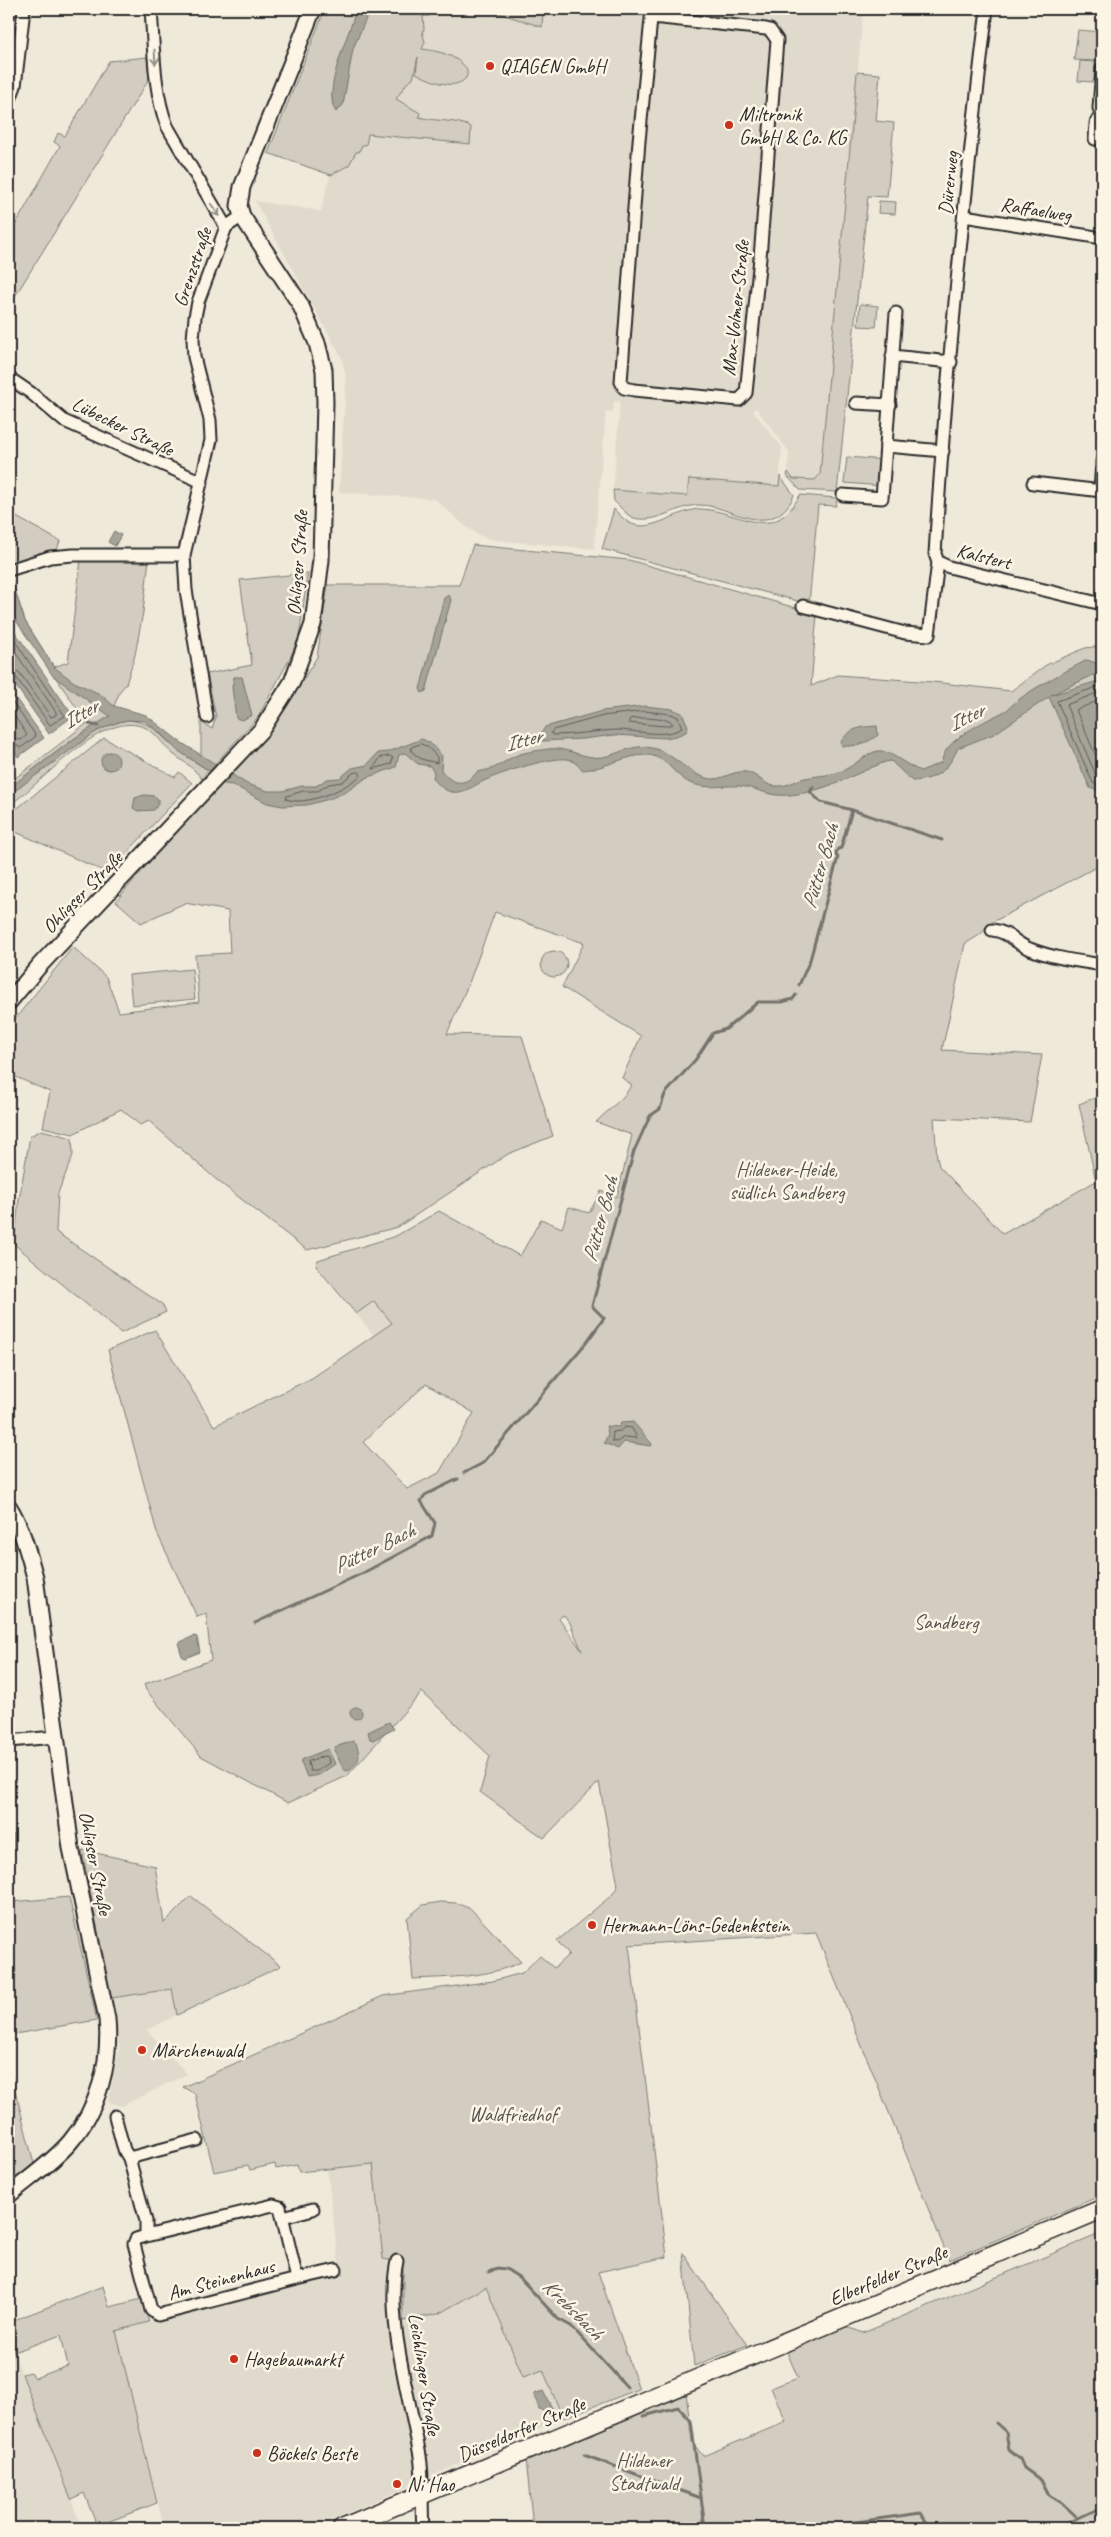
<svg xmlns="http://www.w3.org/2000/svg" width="1111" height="2537" font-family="Caveat,sans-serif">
<rect width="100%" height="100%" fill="#efe9da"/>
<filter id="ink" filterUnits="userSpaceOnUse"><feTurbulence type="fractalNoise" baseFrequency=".02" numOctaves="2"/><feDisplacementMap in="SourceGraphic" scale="10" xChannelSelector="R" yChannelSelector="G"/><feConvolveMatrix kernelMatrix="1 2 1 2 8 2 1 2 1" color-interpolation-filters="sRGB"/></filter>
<g filter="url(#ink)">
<g fill="#e0dacc">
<path d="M325,9H486L541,27L543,9H820V11L863,14L820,474L815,480L793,479L788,472L789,452L756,408L753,411L782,447L779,486L689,479L687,496L613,490L620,402L614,401L613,412L606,411L594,549L495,540L478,535L464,525L435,499L339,492L346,380L342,358L255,201L321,211L330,175L268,153Z"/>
<path d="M374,1301L392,1323L375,1337L356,1314Z"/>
<path d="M172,1989L177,2015L147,2030L187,2074L122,2106L108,2102L119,2047L111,1998Z"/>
<path d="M373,2164L403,2261L438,2314L486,2287L523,2377L543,2370L563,2418L314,2528H164L115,2331L340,2274L327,2168Z"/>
<path d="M9,2340L71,2499L82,2528H9Z"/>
</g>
<g fill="#d2cdc0" stroke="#7e7c76" fill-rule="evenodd">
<path d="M325,9H433L429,16H423L424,30L422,31L425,42L422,49C439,51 456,55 467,69V76C457,93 429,80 416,73L418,57L413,79L407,83L396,99L420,113L419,117C437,122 455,119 471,127L470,144L368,134L366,145H362L359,152H356L349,165L331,175L268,153Z"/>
<path d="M486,9H543L542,27Z"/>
<path d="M1078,30L1102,32V47L1097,61L1074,60Z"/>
<path d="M147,57L149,79L9,306V236L60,146L54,142L58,133L65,136L109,61Z"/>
<path d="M1080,61L1095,62L1094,82L1078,81Z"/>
<path d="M857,72L880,74L876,121L894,123L887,197L868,196L837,492L800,490L787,476L788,472L793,479L815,480L820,474Z"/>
<path d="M879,201L896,202L895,214L878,213Z"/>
<path d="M860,304L878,306L876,327L858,326Z"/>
<path d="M847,457L885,460L882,486L844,483Z"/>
<path d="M780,476L794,495C789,508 779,517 766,519C743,522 721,504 698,505C677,506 655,524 634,518C627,516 620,506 614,501L613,490L687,496L689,479L779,486Z"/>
<path d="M800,495L837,498L836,506L818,505L809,604L602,549L614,509C618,513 623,519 628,522C650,536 678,508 702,509C743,512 773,545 800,495Z"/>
<path d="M9,513L60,541L57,550L9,566Z"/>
<path d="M473,545L629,560L817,614L811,686L838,675L933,682L1011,691L1046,665L1085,648L1102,646V864L991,923L981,934L965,944L942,1050L1042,1055L1030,1122L934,1118L937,1158L939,1166L1003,1234L1096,1181L1079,1104L1102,1095V2195L949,2260L816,1933L629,1945L667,2257L598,2272L639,2389L563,2418L543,2370L523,2377L486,2287L438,2314L403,2321V2262L383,2259L373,2164L299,2172L297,2165L276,2169L275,2164L250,2170L248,2165L214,2172L195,2094L183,2087L383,1996L493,1981L522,1973L540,1956L554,1968L569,1954L557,1941L612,1895L618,1886L599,1782L544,1838L480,1792L490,1756L422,1692L347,1776L288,1803L201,1756L146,1690L144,1684L211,1660L206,1614L197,1617L157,1533L108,1350L155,1330L214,1426L312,1378L392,1323L374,1301L356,1314L316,1266L318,1260L396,1236L439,1211L520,1256L541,1219L562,1228L569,1207L589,1213L601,1191L617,1197L632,1135L596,1122L623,1097L632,1085L622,1078L641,1036L562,987L584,943L495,912L470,980L447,1034L522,1036L553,1136L508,1154L398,1227L307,1250L218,1181L149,1121L140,1125L121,1109L73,1134L43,1127L50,1092L9,1074L10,1025L73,947L106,977L119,1012L199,1002L195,955L230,953L228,911L185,903L141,923L116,901L171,837L216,790L285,709L317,657L328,585H459ZM426,1384L474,1413L439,1473L407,1489L363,1442ZM564,1615L570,1623L582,1651L559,1618Z"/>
<path d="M149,559L143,612L135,655L126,684L120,691L110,716L75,738L9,788V783L87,723L9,610L10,575L25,621L54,667L68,662L81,560Z"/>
<path d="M308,573L299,637L289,660L258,717L214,765L201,755V722L212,729L216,717L207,674L252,665L240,580Z"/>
<path d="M128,720C156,723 158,735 178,750C188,758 198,764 208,770L202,779C192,766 185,763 173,754C163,746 158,734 146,728C103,707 43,784 9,805V795C40,772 91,726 128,720Z"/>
<path d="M104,738L175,777L179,772L192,783L108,873L9,829V815Z"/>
<circle cx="554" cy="964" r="13"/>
<path d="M192,969L195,999L132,1005L129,975Z"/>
<path d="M42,1130L72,1138L73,1155L58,1193L56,1232L163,1305L166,1312L121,1333L14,1244L19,1200L30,1136Z"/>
<path d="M9,1834L14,1835L11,1902L69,1897L97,2020L9,2035Z"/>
<path d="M82,1850L155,1866L164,1923L191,1896L281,1966L177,2015L172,1989L111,1998Z"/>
<path d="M441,1902L456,1903L471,1909L521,1962C487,1978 450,1977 413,1979L407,1918L423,1905Z"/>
<path d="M9,2066L34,2164L9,2182Z"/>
<path d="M1102,2233V2528H533L526,2459L686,2392L692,2442L703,2456L786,2422L771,2388L798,2378L787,2352L845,2326L863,2333Z"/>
<path d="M683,2253L747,2345L694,2366Z"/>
<path d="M103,2286L109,2307L142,2299L149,2322L116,2331L157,2503L97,2526L84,2493L71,2499L22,2374L31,2372L35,2378L68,2366L61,2335L14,2352L9,2340V2322Z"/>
</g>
<g fill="#a6a399" stroke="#75736d">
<path d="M356,9H370L353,49L343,105L336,112C321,91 351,32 356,9Z"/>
<path d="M114,531L121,535L115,546L108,542Z"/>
<path d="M9,573L25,621L54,667L74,682L100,694L114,706L146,715L179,741L247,784L268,791H283L302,786H316L327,779L340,778L352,768L367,765L378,753L388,752L422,739L430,743L442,756L441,770C452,785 465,787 477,772C495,769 496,767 511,758C521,752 536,751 548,749C566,746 585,760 603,757C618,754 632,745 647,747C671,750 682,769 703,777C720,784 730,770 746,772C758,774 764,786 776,786C788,787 795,780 805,778C820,775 834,776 848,768C857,763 872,749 882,751C895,754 907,766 921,771L942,762C942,740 988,720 1007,710C1025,691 1063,673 1087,660L1096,663L1102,659V671L1051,695L1102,680V792L1090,788L1049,697L994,734L958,748C948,770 937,780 912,781L891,761L885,762C852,775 813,798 776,795C763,793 752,787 739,786C721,785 708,790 690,783C674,776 666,755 646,755C625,755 604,769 583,770C579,767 575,762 571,760C557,754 501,773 486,780C474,785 465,794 451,792C443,790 437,783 433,778L434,773L430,766L418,764L405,753L399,755L396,767L366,778L346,792L329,799L307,805L282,806L267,803L233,785L224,784L208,770L177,750L156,729L144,721L128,720L118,722L97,731L9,795V788L75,738L110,716L53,676L9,610Z"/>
<path d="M449,595L451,600L426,691L422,693L420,689L444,598Z"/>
<path d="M9,623L73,716L49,734L9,676Z"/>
<path d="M234,677H242L252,715L242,720L236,718L232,687Z"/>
<path d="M9,689L44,738L18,757L12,748L9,750Z"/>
<path d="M645,706L672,709L682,713L688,726L686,732L676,736L665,738L615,735L583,739L542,741L541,733L545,727L602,711Z"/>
<path d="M877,726L878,735C868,743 855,747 842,746L841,742C849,728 861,727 877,726Z"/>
<circle cx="110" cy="761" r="9"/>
<path d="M144,795L154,796L158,799V804L154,810L138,811L133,808L135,798Z"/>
<path d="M633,1422L652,1444L651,1446L624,1442L618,1449L604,1443L608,1434L606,1426L619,1427L621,1423Z"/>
<path d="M194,1636L197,1637L200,1652L185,1658L182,1656L178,1643Z"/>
<circle cx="356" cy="1713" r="6"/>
<path d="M389,1722L394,1729L373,1740L370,1739L368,1732Z"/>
<path d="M353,1741L356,1743C361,1758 360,1761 348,1771L344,1770L334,1750L335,1747Z"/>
<path d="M328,1749L335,1764L319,1775L307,1777L301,1762L303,1759Z"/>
<path d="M543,2391L552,2408L548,2413L539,2409L534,2394Z"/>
</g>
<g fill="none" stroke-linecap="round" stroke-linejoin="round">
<g stroke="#5c5b57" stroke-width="1">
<path d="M9,632L65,716L50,725L15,676L9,674"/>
<path d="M9,643L56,712V715L51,717L19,672L9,668"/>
<path d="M1102,685L1057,701L1093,783L1102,787"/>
<path d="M1102,691L1066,705L1097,778L1102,780"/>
<path d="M9,697L36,736L21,748L14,744H9"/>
<path d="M1102,699L1076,710L1102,770"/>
<path d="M9,708L27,735L21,740L9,738"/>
<path d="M645,711L671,714L678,717L682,728C665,739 636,730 616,730C595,731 574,735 553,735L551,733L553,730L603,716Z"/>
<path d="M646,718L669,720L673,724L665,726L628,723L630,719Z"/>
<path d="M421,744L428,747L437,757V763L421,759L411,751L412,747Z"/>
<path d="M390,756L393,758L391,764L373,769L380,758Z"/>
<path d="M359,772L361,775C346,789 306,807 286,799L287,796L303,791H318L329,784L342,782L353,773Z"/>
<path d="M625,1427L632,1428L637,1438L624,1437L617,1442L612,1441L613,1432L620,1431Z"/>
<path d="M325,1756L328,1757L329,1763L317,1771H310L308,1762Z"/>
</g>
<g stroke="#75736d" stroke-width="3">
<path d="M89,724L98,726"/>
<path d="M852,810L942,840"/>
<path d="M799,985L810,960L838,857L835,855L838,849L841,848L852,810L821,802L810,792L813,787"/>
<path d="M464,1473L483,1463L586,1343L604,1318L592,1306L634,1151L650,1116L660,1109L665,1094L696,1059L713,1033L726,1029L758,1002H782L793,999L796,995"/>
<path d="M255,1623L363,1573L432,1536L435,1523L421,1501L425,1495L458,1479"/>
<path d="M489,2272L497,2268L506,2269L520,2278L558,2319L571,2326L627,2387"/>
<path d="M644,2416L678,2407L691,2421L705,2528"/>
<path d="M996,2423L1006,2432L1009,2450L1020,2459L1024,2468L1042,2481L1049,2495L1062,2503L1078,2518"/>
<path d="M584,2455L701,2498"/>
<path d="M695,2528L704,2526"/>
<path d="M812,2528L921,2513L930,2528"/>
<path d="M1057,2528L1102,2507"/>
</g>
<defs>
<g id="street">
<path d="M151,9C154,48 153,89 167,126L226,227"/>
<path d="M652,17L766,29L770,30L777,40L760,258L746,393L739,400L634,390L624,388L621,382L639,141L652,9"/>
<path d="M1102,69L1099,108L1102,118"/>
<path d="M9,102L15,86L24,9"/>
<path d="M1095,139L1096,123L1101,115"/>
<path d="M964,216L1102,238"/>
<path d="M892,356L951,362"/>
<path d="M9,378L31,393L64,421L202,482"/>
<path d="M856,403L890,405"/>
<path d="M886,446L943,451"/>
<path d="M1033,483L1102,491"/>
<path d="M1100,490L1102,462"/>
<path d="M843,495L882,498L896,313"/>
<path d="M938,562L949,567L1102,604"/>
<path d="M9,570L50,557L73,555H184"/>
<path d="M803,606L905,633L929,635L938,562L935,554C946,372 965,190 987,9"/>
<path d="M207,717L186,590L184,555L211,440L210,420L194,357L193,339L195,317L198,302L226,227L242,216"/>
<path d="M992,930C1008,931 1016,944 1030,949C1053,958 1078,961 1102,965"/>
<path d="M9,1741L55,1737"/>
<path d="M115,2116L124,2150L129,2158L146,2221V2236L136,2239L134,2244L151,2310L158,2315L297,2279L280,2207L273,2205L146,2236"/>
<path d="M129,2158L197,2140"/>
<path d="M283,2217L313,2209"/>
<path d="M397,2261C385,2318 410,2398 420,2456C424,2480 421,2504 423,2528"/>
<path d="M297,2279L336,2270"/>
</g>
<g id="secondary">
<path d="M9,1002L40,965L262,729L292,682L313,624L321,560L325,403L324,370L317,343L300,304L242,216L239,206L242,187L313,9"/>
<path d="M9,1507C22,1528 28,1552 35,1577L71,1848L107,2019C111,2062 99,2108 70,2142C53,2162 29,2178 9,2195"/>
</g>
<path id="primary" d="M342,2528L1102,2209"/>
</defs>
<use href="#street" stroke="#2b2b2b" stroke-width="15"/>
<use href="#secondary" stroke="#2b2b2b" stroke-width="19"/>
<use href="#primary" stroke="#2b2b2b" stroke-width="21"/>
<use href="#street" stroke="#fcf5e5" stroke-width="11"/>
<use href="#secondary" stroke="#fcf5e5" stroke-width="15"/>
<use href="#primary" stroke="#fcf5e5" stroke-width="18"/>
</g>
<defs><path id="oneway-shaft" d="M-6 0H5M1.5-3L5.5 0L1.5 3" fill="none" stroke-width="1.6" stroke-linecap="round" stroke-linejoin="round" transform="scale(1.25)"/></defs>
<g stroke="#949088">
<use href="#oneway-shaft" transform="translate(155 57) rotate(86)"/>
<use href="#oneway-shaft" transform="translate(215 210) rotate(56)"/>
</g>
</g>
<g fill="#c8321e" stroke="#fcf5e5" stroke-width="2">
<circle cx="490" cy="66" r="5"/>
<circle cx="729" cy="125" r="5"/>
<circle cx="592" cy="1925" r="5"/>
<circle cx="142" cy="2050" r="5"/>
<circle cx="234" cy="2359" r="5"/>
<circle cx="257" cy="2453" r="5"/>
<circle cx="397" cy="2484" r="5"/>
</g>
<g text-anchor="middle" stroke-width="5" stroke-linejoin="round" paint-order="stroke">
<g font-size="20" fill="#2b2b2b" stroke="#fcf5e5" text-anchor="start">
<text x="500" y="73">QIAGEN GmbH</text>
<text x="739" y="121">Miltronik<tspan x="739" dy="23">GmbH &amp; Co. KG</tspan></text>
<text x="602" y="1932">Hermann-Löns-Gedenkstein</text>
<text x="152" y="2057">Märchenwald</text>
<text x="244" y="2366">Hagebaumarkt</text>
<text x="267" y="2460">Böckels Beste</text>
<text x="407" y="2491">Ni Hao</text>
</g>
<g font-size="20" fill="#2b2b2b" stroke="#fcf5e5">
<text transform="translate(948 183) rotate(-84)" y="7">Dürerweg</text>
<text transform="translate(1036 209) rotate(9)" y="7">Raffaelweg</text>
<text transform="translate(192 267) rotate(-71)" y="7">Grenzstraße</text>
<text transform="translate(735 308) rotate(-84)" y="7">Max-Volmer-Straße</text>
<text transform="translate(123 426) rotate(26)" y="7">Lübecker Straße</text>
<text transform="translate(984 556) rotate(14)" y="7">Kalstert</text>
<text transform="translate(297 563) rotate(-86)" y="7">Ohligser Straße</text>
<text transform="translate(82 892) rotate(-46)" y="7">Ohligser Straße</text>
<text transform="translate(96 1863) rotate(79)" y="7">Ohligser Straße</text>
<text transform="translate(888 2275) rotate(-23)" y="7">Elberfelder Straße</text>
<text transform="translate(221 2279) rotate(-15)" y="7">Am Steinenhaus</text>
<text transform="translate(425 2374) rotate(81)" y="7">Leichlinger Straße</text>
<text transform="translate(521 2429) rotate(-23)" y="7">Düsseldorfer Straße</text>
</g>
<g font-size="20" fill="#555450" stroke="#fcf5e5">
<text x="787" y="1176">Hildener-Heide,<tspan x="787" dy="23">südlich Sandberg</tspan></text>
<text x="946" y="1629">Sandberg</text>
<text x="513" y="2121">Waldfriedhof</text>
<text x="644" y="2467">Hildener<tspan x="644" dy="23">Stadtwald</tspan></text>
</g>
<g font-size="21" font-style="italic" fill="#565552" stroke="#fcf5e5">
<text transform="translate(80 714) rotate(-31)" y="7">Itter</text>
<text transform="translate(966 717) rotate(-26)" y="7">Itter</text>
<text transform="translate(523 740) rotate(-15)" y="7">Itter</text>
<text transform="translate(820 866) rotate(-74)" y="7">Pütter Bach</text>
<text transform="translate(600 1219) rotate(-75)" y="7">Pütter Bach</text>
<text transform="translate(374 1548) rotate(-26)" y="7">Pütter Bach</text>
<text transform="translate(573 2309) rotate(45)" y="7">Krebsbach</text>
</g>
</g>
<rect width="1111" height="2537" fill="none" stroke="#fcf5e5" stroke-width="30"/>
<rect x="15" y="15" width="1081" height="2507" fill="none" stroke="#2b2b2b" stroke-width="2" filter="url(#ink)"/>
</svg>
